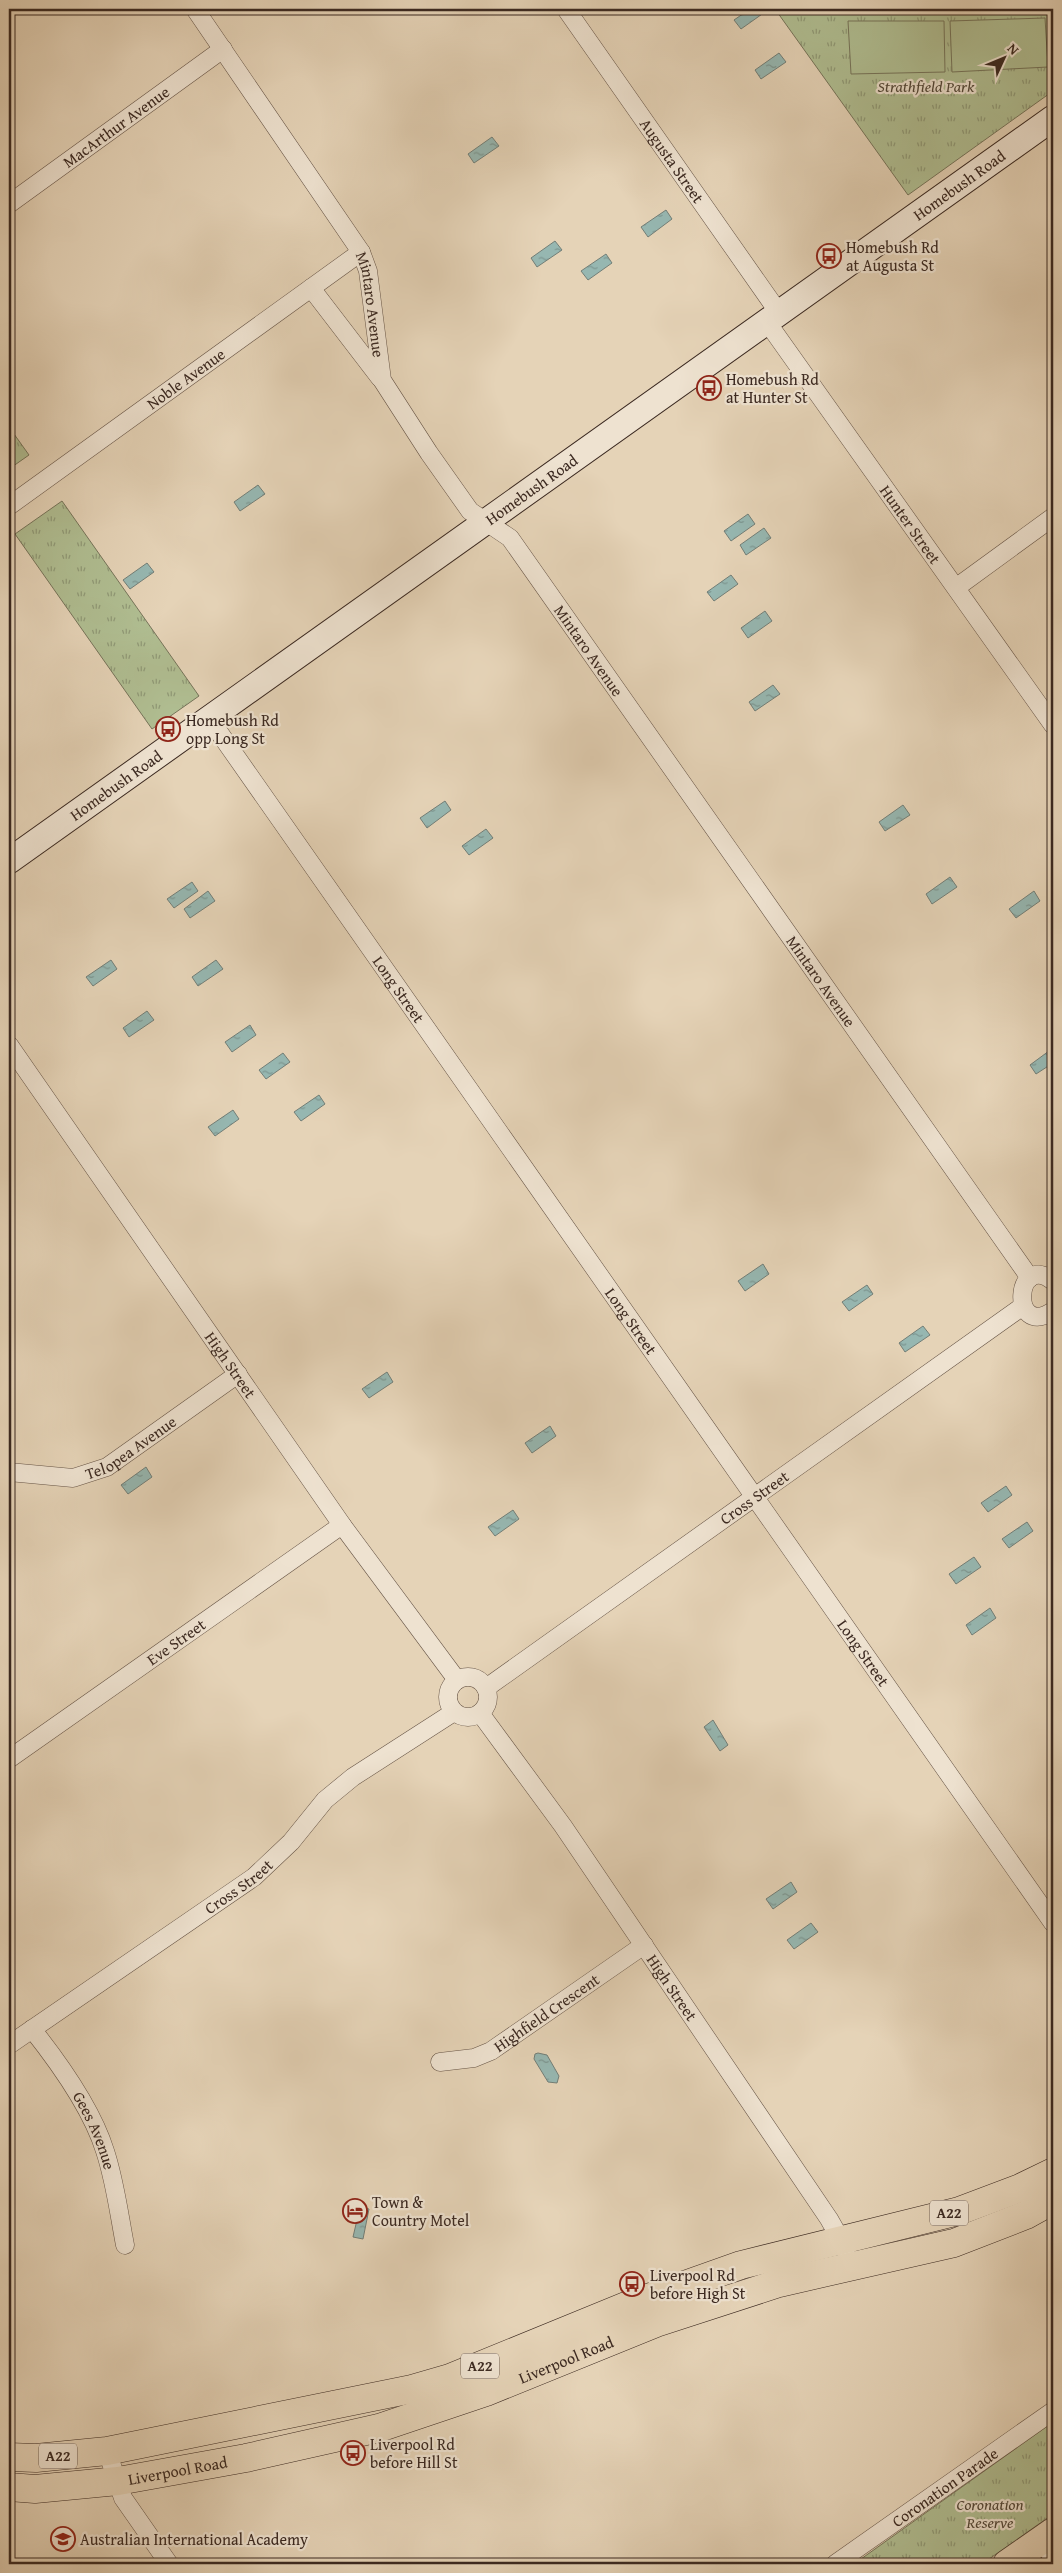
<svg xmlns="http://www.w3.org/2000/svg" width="1062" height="2573" font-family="'Gentium Book Plus',serif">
<defs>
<pattern id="grass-tufts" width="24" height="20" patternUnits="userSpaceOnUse" patternTransform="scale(1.25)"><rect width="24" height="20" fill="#b0be92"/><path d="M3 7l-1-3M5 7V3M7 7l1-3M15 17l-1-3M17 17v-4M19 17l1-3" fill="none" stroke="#909a77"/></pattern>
<pattern id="water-ripples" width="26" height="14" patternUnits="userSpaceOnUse" patternTransform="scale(1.25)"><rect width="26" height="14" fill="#96b7b1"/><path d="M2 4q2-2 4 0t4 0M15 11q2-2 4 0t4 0" fill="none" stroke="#7c9590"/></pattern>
</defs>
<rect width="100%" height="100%" fill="#e5d3b7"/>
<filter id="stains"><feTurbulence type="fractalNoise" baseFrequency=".004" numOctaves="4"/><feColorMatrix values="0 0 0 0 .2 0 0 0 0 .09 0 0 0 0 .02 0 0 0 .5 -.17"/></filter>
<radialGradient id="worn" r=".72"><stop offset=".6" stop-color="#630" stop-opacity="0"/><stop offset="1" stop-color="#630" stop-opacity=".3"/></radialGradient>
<g fill="url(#grass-tufts)" stroke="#76745a">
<path d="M775,9H1053V91L908,195Z"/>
<path d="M9,427L29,455L9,469Z"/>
<path d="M62,501L199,696L152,729L15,534Z"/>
<path d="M1053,2422V2514L982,2564H854Z"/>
</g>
<g fill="#b0be92" stroke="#76745a">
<path d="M1045,18L1048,67L952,72L950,21Z"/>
<path d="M848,21H944L945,72L851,74Z"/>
</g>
<g fill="url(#water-ripples)" stroke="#727e77">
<path d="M750,9H763L765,12L741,29L734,20Z"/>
<path d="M779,53L786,62L761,79L755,70Z"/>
<path d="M492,137L499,146L474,163L468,154Z"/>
<path d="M666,210L672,219L648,237L641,227Z"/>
<path d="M555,241L562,250L537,267L531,258Z"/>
<path d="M606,254L612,263L588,280L581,271Z"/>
<path d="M258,485L265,494L240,511L234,502Z"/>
<path d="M748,514L755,524L731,541L724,531Z"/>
<path d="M764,528L771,538L746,555L740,545Z"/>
<path d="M147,563L154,572L130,589L123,580Z"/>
<path d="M731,575L738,584L714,601L707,592Z"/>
<path d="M765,611L772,621L748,638L741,628Z"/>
<path d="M773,685L780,694L755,711L749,702Z"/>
<path d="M445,801L451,810L427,828L420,818Z"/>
<path d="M903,805L910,815L885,831L879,822Z"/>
<path d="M486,829L493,838L469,855L462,846Z"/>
<path d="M950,877L957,887L932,904L926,894Z"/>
<path d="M192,882L198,891L174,908L167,899Z"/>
<path d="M208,891L215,901L190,918L184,909Z"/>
<path d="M1034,891L1040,901L1016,918L1009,909Z"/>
<path d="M111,960L117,969L93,986L86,977Z"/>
<path d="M216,960L223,969L198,986L192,977Z"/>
<path d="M147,1011L154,1020L129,1037L123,1028Z"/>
<path d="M250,1025L256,1035L232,1052L225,1042Z"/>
<path d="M1053,1048V1063L1036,1074L1030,1065Z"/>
<path d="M283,1053L290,1062L266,1079L259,1070Z"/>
<path d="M319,1095L325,1104L301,1121L294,1112Z"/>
<path d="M233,1110L239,1119L215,1136L208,1127Z"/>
<path d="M763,1264L769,1274L745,1291L738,1281Z"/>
<path d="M867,1285L873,1294L849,1311L842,1302Z"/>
<path d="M923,1326L930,1335L905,1352L899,1343Z"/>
<path d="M387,1372L393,1382L369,1398L362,1389Z"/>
<path d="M550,1426L556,1436L532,1453L525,1443Z"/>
<path d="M146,1467L152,1477L128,1494L121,1485Z"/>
<path d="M1006,1486L1012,1495L988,1512L981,1503Z"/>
<path d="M513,1510L519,1519L495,1536L488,1527Z"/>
<path d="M1027,1522L1033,1531L1009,1548L1002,1539Z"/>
<path d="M974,1557L981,1567L956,1584L949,1574Z"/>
<path d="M990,1608L996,1618L972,1635L966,1625Z"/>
<path d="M713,1720L728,1745L720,1751L704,1727Z"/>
<path d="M791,1882L797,1892L773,1909L766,1899Z"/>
<path d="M811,1923L818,1932L794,1949L787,1940Z"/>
<path d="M538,2053L547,2055L559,2076L557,2083L548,2082L534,2059L535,2054Z"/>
<path d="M360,2207L369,2209L363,2239L353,2237Z"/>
</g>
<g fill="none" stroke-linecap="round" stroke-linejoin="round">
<defs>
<g id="minor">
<path id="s1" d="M195,9L361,252L368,271L382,380L429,453L470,511L510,538L1030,1278"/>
<path id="s2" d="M566,9L779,313"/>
<path id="s3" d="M9,204L223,49"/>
<path d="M311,288L380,378"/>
<path id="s4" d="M767,322L1053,725"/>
<path id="s5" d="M9,506L361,252"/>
<path d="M957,587L1053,517"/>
<path id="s6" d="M209,718L1053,1923"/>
<path id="s7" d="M9,1045L342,1525L457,1680"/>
<path d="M1053,1281C1015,1251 1009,1339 1053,1311"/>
<path id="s8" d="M9,1472L73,1478L107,1467L238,1374"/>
<circle cx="468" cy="1697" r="20"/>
<path id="s9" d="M486,1688L1023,1306"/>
<path id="s10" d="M480,1713L563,1826L829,2219L846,2249"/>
<path id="s11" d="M9,1759L342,1525"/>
<path id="s12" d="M32,2029C59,2063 92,2109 105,2151C115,2181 119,2214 125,2245"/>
<path id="s13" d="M9,2045L254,1877L291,1842L325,1800L353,1777L454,1712"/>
<path id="s14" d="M440,2062L474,2058L491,2051L644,1945"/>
<path d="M107,2451L123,2498L169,2564"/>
<path d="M1041,2541L1053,2557"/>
<path id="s15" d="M835,2564L1053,2411"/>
</g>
<g id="secondary">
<path id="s16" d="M9,861L1053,118"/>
</g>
<path id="primary" d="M1007,2564L1053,2532"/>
<g id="trunk">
<path d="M9,2457L36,2458L107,2451L412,2389L450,2378L631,2304L741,2265L959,2211L1020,2188L1053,2172"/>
<path id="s17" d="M9,2487L35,2489L118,2481L246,2458L379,2428L486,2392L656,2323L779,2283L954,2243L1026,2215L1053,2200"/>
</g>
</defs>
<use href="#minor" stroke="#665446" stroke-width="19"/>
<use href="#secondary" stroke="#3b2921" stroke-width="27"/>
<use href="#primary" stroke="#3b2921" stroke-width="29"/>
<use href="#trunk" stroke="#3b2921" stroke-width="29"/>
<use href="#minor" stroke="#eee2d0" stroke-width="18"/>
<use href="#secondary" stroke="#eee2d0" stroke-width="25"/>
<use href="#primary" stroke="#e5d3b7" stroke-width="28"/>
<use href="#trunk" stroke="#e5d3b7" stroke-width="28"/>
</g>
<defs>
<symbol id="bus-ring" viewBox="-11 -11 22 22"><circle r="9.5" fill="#eee2d0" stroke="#8f2418" stroke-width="1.5"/><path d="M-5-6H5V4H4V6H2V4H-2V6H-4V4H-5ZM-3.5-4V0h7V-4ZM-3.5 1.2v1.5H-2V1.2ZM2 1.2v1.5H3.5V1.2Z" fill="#8f2418"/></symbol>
<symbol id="hotel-ring" viewBox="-11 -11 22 22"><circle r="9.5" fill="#eee2d0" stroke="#8f2418" stroke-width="1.5"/><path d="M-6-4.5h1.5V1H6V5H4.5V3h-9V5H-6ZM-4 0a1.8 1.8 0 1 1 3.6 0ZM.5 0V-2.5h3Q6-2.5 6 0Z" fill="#8f2418"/></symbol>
<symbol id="school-ring" viewBox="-11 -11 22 22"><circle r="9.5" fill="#eee2d0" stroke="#8f2418" stroke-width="1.5"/><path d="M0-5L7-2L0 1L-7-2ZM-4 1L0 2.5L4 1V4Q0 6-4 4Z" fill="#8f2418"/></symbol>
</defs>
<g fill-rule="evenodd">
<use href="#bus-ring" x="815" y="242" width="28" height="28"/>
<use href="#bus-ring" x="695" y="374" width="28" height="28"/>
<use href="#bus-ring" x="154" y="715" width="28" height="28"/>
<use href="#hotel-ring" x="341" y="2197" width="28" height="28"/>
<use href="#bus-ring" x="618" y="2270" width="28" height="28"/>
<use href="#bus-ring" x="339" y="2439" width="28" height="28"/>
<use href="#school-ring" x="49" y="2525" width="28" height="28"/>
</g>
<g text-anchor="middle" stroke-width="4.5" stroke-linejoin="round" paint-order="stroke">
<g fill="#eee2d0" stroke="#716056" stroke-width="1">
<rect x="930" y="2200.5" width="38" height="25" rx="4"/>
<rect x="461" y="2353.5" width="38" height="25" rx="4"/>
<rect x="39" y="2443.5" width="38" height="25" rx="4"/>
</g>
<g font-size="15" font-weight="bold" fill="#3b2921">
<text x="949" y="2218">A22</text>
<text x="480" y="2371">A22</text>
<text x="58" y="2461">A22</text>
</g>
<g font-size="16" font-style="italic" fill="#524738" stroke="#eee2d0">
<text x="926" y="92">Strathfield Park</text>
<text x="990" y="2510">Coronation<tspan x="990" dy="18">Reserve</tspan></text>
</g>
<g font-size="16" fill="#3b2921" stroke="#eee2d0">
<text dy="6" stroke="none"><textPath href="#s3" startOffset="132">MacArthur Avenue</textPath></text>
<text dy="6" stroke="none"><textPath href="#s2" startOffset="185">Augusta Street</textPath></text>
<text dy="6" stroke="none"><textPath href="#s16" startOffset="1166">Homebush Road</textPath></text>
<text dy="6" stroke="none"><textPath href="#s1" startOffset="348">Mintaro Avenue</textPath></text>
<text dy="6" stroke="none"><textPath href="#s5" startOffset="218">Noble Avenue</textPath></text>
<text dy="6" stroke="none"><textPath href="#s16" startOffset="641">Homebush Road</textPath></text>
<text dy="6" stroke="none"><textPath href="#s4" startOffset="248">Hunter Street</textPath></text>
<text dy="6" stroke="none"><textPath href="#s1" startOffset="768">Mintaro Avenue</textPath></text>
<text dy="6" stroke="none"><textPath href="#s16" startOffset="131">Homebush Road</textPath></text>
<text dy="6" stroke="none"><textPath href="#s1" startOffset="1172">Mintaro Avenue</textPath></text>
<text dy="6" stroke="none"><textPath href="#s6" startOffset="331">Long Street</textPath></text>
<text dy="6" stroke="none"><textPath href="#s6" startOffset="736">Long Street</textPath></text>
<text dy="6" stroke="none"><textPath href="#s7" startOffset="389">High Street</textPath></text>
<text dy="6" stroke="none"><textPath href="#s8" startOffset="130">Telopea Avenue</textPath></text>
<text dy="6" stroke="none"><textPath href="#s9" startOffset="329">Cross Street</textPath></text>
<text dy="6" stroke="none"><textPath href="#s11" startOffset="204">Eve Street</textPath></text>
<text dy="6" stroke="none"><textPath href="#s6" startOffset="1141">Long Street</textPath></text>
<text dy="6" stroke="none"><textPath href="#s13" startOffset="279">Cross Street</textPath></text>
<text dy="6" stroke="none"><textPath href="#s10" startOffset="335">High Street</textPath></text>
<text dy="6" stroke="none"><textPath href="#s14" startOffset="120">Highfield Crescent</textPath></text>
<text dy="6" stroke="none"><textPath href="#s12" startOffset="120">Gees Avenue</textPath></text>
<text dy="6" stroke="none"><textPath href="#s17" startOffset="575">Liverpool Road</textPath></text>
<text dy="6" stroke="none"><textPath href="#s17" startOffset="170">Liverpool Road</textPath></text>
<text dy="6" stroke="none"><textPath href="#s15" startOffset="134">Coronation Parade</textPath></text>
</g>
<g font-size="16" fill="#3b2921" stroke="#eee2d0" text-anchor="start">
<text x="846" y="253">Homebush Rd<tspan x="846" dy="18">at Augusta St</tspan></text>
<text x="726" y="385">Homebush Rd<tspan x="726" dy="18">at Hunter St</tspan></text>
<text x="186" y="726">Homebush Rd<tspan x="186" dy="18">opp Long St</tspan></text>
<text x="372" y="2208">Town &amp;<tspan x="372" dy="18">Country Motel</tspan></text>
<text x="650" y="2281">Liverpool Rd<tspan x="650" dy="18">before High St</tspan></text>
<text x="370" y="2450">Liverpool Rd<tspan x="370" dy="18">before Hill St</tspan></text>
<text x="80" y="2545">Australian International Academy</text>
</g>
</g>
<rect width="1062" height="2573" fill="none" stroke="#e5d3b7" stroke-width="30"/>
<rect x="10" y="10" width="1042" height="2553" fill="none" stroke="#3b2921" stroke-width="2.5"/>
<rect x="15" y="15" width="1032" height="2543" fill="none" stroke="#3b2921"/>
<g transform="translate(1004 58) rotate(46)" stroke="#eee2d0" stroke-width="4" paint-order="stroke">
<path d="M0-4L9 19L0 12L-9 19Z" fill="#3b2921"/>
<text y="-8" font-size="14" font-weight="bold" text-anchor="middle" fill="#3b2921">N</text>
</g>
<rect width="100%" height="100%" filter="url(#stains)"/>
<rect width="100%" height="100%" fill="url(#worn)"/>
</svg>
